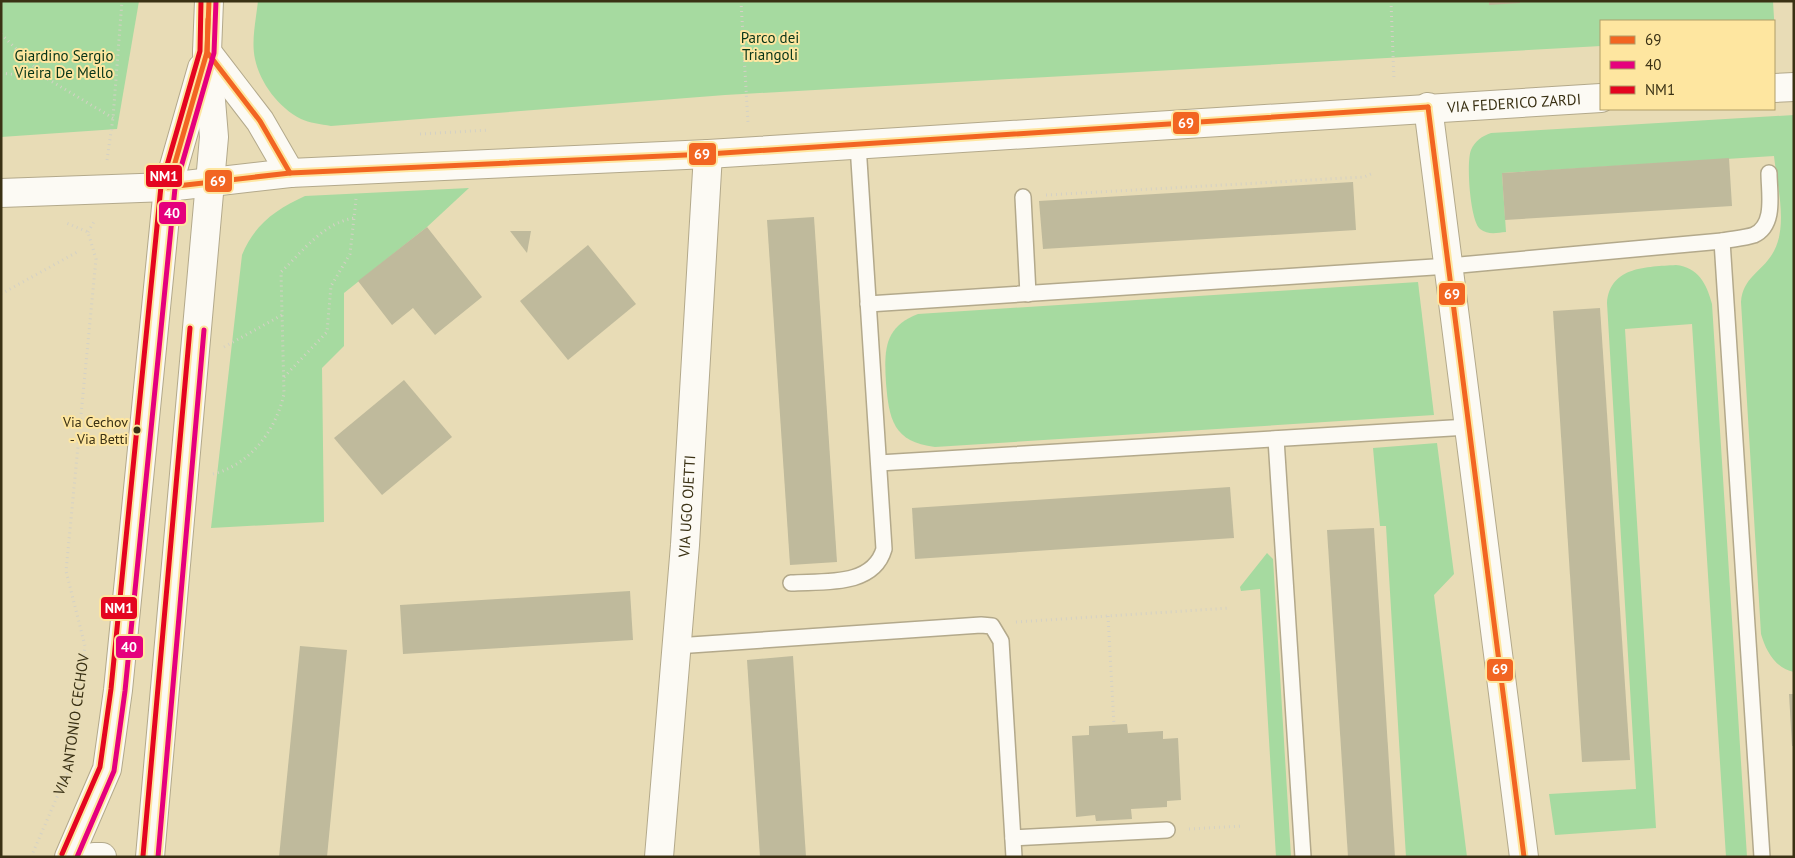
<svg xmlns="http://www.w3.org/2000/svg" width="1795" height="858" font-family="'PT Sans',sans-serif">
<rect width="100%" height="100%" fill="#e8dcb6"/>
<g fill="#a6daa0">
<path d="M1,1H139L117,129L1,137Z"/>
<path d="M258,1H1773L1775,35L1774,21H1601V46L725,95L331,126C321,124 309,123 301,119C279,108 260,83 255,59C251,41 256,20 258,1Z"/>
<path d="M1794,115V672C1775,668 1766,651 1761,634L1741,302C1743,276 1763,272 1774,251C1788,225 1777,184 1774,156L1502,173L1506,232C1496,233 1488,235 1480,229C1470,221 1466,162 1471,150C1475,141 1482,136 1491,133Z"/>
<path d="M469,188L427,227L344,293V346L322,368L324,522L211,528L242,255C254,225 276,209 305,196Z"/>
<path d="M1676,265C1698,267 1707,284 1712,304L1747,857H1726L1692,324L1625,329L1656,828L1555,835L1549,794L1636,789L1607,303C1610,266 1647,267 1676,265Z"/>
<path d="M1418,282L1434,415L935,447C893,442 889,419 886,383C884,350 884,327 918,314Z"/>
<path d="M1437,443L1454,574L1434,595L1467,857H1406L1386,526H1380L1373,448Z"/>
<path d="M1267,553L1273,559L1291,857H1276L1260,589L1241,591L1240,587Z"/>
</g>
<g fill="#bfba9c">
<path d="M1489,1H1520V3L1489,5Z"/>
<path d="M1729,158L1732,206L1505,220L1502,173Z"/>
<path d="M1353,182L1356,230L1043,249L1039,201Z"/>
<path d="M814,217L837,562L790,565L767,220Z"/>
<path d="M427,227L482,297L435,335L413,308L392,325L358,281Z"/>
<path d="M510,231H531L527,253Z"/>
<path d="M588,245L636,304L568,360L520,301Z"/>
<path d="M1600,308L1630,760L1582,762L1553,311Z"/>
<path d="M404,380L452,437L382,495L334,438Z"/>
<path d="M1230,487L1234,538L915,559L912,508Z"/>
<path d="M1374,528L1395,857H1348L1327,530Z"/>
<path d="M630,591L633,640L403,654L400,605Z"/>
<path d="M300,646L347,650L327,857H279Z"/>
<path d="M793,656L806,857H760L747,660Z"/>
<path d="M1789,694H1794V746H1792Z"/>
<path d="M1127,724L1128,733L1163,731V739L1178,738L1181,800L1167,801V807L1131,809L1132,819L1096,821L1095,815L1076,817L1072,736L1089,735V726Z"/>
</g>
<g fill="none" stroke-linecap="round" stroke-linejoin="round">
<defs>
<g id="service">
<path d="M1023,197L1028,294"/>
<path d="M1722,241L1762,857"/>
<path d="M868,304L1449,266L1722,241C1732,239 1745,238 1754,235C1776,225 1769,193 1769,173"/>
<path d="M1276,439L1303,857"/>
<path d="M879,463L1468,427"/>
<path d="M791,583C824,581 873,587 884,549L858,145"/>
<path d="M676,646L981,625L992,626L1001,641L1014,857"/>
<path d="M1013,838L1167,830"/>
</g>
<g id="minor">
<path d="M207,52L260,121L290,173"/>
<path d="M1774,88L1794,87"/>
<path d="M1428,107L1524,857"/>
<path id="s2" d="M1,193L168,187L290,173L708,154L1601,98"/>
<path d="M69,857L107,769L118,690L168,187L202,68"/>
<path d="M94,857H102"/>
<path d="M150,857L214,137L207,52L209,1"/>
<path id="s3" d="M659,857L685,545L708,154"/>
</g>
</defs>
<use href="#service" stroke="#b3a98b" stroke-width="18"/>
<use href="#minor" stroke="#b3a98b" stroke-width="30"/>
<g stroke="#d4d1c5" stroke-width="3" stroke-dasharray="1 4" stroke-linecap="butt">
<path d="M741,1L748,123"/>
<path d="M1391,1L1394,81"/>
<path d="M1,34L46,78L113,118"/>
<path d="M1,73L45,78"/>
<path d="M420,134L489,130"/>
<path d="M107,160L113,118L122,1"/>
<path d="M1046,195L1364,177L1371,174"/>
<path d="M88,232L95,220"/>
<path d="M1,294L79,251"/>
<path d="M224,347L282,315"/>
<path d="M284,377L327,332L331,286L350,254L356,199"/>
<path d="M213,474C250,465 276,430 284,394L281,272C303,251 324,222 355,218"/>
<path d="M1108,616L1114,725"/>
<path d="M1016,622L1230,608"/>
<path d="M1189,829L1243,826"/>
<path id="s1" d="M31,857L67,774L85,646L66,571L96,259L88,232L64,222"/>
</g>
<use href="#service" stroke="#fcfaf4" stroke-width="15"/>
<use href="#minor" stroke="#fcfaf4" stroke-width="28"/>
<defs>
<g id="bus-1">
<path d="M209,1L207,52L168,187L290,173L708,154L1428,107"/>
<path d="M208,19L207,52L260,121L290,173"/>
<path d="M1428,107L1524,857"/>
</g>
<g id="bus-2">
<path d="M77,857L114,771L125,691L175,188L214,53L216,1"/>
<path d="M158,857L204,330"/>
</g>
<g id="bus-3">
<path d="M62,854L100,767L111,689L161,186L200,51L201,1"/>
<path d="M143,856L190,328"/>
</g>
</defs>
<use href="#bus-1" stroke="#fee6a0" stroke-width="9"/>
<use href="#bus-2" stroke="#fee6a0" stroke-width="9"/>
<use href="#bus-3" stroke="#fee6a0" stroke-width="9"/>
<use href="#bus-1" stroke="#f26522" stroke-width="5"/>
<use href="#bus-2" stroke="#e5007d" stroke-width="5"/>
<use href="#bus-3" stroke="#e40520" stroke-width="5"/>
</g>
<circle fill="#3a3114" stroke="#fee6a0" stroke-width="2" cx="137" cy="430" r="4.5"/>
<g text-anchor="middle" stroke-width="4" stroke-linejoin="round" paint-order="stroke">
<g font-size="14" fill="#3a3114" stroke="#fee6a0" text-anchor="end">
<text x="128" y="427">Via Cechov<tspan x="128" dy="17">- Via Betti</tspan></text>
</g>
<g font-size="15" fill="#073518" stroke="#fee6a0">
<text x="770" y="43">Parco dei<tspan x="770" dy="17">Triangoli</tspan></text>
<text x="64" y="61">Giardino Sergio<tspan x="64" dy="17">Vieira De Mello</tspan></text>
</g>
<g font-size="15" fill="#3a3114" stroke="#fee6a0">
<text dy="5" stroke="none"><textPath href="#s2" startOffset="1516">VIA FEDERICO ZARDI</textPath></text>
<text dy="5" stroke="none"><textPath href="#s3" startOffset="352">VIA UGO OJETTI</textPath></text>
<text dy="5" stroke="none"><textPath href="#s1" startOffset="140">VIA ANTONIO CECHOV</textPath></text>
</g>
</g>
<g stroke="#fee6a0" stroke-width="2">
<rect x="1172" y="111" width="28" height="24" rx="5" fill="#f26522"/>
<rect x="688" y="142" width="29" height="24" rx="5" fill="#f26522"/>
<rect x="145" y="164" width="38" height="24" rx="5" fill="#e40520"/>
<rect x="204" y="169" width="29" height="24" rx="5" fill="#f26522"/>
<rect x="158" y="201" width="29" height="24" rx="5" fill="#e5007d"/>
<rect x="1438" y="282" width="28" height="24" rx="5" fill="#f26522"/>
<rect x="100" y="596" width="38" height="24" rx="5" fill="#e40520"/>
<rect x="115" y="635" width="29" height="24" rx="5" fill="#e5007d"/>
<rect x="1486" y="658" width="28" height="24" rx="5" fill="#f26522"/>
</g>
<g font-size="14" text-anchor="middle" font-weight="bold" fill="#fff">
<text x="1186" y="128">69</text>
<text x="702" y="159">69</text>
<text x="164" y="181">NM1</text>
<text x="218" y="186">69</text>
<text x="172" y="218">40</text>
<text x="1452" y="299">69</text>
<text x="119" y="613">NM1</text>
<text x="129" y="652">40</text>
<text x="1500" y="674">69</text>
</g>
<rect width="1795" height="858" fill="none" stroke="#3a3114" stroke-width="5"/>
<rect x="1600" y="20" width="175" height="90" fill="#fee6a0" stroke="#b09e68"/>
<rect x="1610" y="36" width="25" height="8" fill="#f26522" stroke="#b09e68"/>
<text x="1645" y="45" font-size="15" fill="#3a3114">69</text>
<rect x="1610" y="61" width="25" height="8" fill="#e5007d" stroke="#b09e68"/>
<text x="1645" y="70" font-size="15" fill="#3a3114">40</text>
<rect x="1610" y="86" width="25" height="8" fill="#e40520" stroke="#b09e68"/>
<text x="1645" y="95" font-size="15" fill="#3a3114">NM1</text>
</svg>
